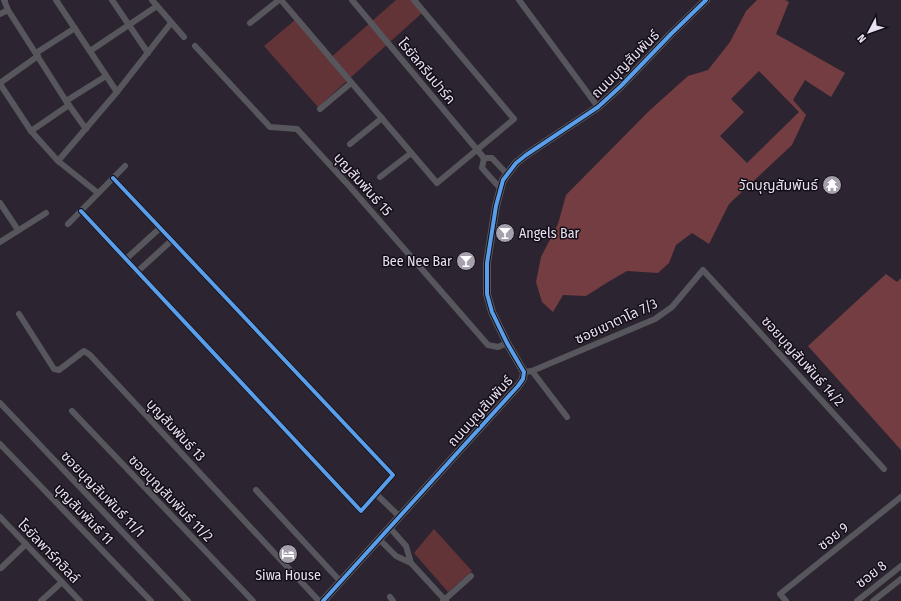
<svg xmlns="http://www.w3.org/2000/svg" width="901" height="601" font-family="'Fira Sans Condensed','Noto Sans Thai',sans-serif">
<rect width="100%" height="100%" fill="#2c2531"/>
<g fill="#623337">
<path d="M396,0H411L422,13L318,107L264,46L295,20L329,59Z"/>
<path d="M434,529L472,571L448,592L414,553Z"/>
</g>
<g fill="#743d41" fill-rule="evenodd">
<path d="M757,0H785L789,2L776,34L845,73L831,97L805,80L793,100L806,115L792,145L729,204L709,244L692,233L676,245L669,263L658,273L627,271L608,282L586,296L563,295L553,312L542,302L536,282L541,257L558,224L566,195L649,111L688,76L708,70L730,42L746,11ZM759,71L799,112L747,163L720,136L744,112L731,99Z"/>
<path d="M886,274L897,282L901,278V450L808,346Z"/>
</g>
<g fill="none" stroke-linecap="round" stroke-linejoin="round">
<g stroke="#57565c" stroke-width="6">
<path d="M56,0L117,92"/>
<path d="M112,0L148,53"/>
<path d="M152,0L184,37"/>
<path d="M281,0L437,183L514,119L414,0"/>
<path d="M352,0L484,158"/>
<path d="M519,0L598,107"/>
<path d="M8,10L66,101L86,129"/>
<path d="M0,14L8,10L4,0H5"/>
<path d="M250,23L279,0"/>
<path d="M195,46L270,127L297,129L351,188L488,345L498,347L507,343"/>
<path d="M90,51L157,6"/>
<path d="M36,53L75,28"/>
<path d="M0,83L38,56"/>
<path d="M0,84L31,131L58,161L98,193"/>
<path d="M66,101L106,76"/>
<path d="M320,109L351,83"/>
<path d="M31,131L69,105"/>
<path d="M350,144L382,118"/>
<path d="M484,158L482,168L500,188"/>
<path d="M484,158H492L507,174"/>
<path d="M58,161L117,92L171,23"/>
<path d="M380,177L411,153"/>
<path d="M0,203L18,230"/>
<path d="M81,211L361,511L393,475L113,178"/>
<path d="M68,224L125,166"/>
<path d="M0,242L46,213"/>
<path d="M126,259L160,228"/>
<path d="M137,272L171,241"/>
<path d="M19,314L54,369L59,370L84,351L90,355L319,601"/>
<path d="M532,371L567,417"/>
<path d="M524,372L532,371L655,319L672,307L703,270L884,469"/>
<path d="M0,403L188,601"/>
<path d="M72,411L253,601"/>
<path d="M0,444L151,601"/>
<path d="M256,490L341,582"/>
<path d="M376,494L400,517"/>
<path d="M0,517L80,601"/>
<path d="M390,528L406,546L411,563"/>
<path d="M379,539L396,556L411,563L446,601"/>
<path d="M1,568L26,544"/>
<path d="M390,597L393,601"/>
<path d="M41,601L62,582"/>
<path d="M443,601L471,576"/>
<path d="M786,601L780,594L901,497"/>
<path d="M857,601L901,566"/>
<path d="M873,601L901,579"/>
</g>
<path stroke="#57565c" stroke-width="8" d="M323,601L518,386L523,379L524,372L507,343L492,312L487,294V263L496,206L503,180L516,163L526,155L598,107L621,86L671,34L706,0"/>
<defs>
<g id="cycleway">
<path d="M81,211L361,511L393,475L113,178"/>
<path d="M323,601L518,386L523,379L524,372L507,343L492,312L487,294V263L496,206L503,180L516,163L526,155L598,107L621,86L671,34L706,0"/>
</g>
</defs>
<use href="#cycleway" stroke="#120d16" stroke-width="6"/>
<use href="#cycleway" stroke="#5a9eea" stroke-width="4"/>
</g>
<defs>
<symbol id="temple-disc" viewBox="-11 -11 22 22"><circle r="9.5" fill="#a69fac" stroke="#120d16"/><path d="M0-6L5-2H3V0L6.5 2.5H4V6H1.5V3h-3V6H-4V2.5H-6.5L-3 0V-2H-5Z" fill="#fff"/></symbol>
<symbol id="bar-disc" viewBox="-11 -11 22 22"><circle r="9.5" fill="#a69fac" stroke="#120d16"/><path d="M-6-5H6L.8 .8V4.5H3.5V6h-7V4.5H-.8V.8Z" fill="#fff"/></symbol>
<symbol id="hotel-disc" viewBox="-11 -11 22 22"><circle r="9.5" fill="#a69fac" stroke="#120d16"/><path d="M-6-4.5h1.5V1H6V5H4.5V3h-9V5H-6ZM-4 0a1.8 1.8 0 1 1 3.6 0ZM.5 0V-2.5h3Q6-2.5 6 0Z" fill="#fff"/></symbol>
</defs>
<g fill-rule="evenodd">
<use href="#temple-disc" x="821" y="174" width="22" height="22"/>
<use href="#bar-disc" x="494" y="222" width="22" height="22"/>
<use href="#bar-disc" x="455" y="250" width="22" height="22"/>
<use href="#hotel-disc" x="277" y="543" width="22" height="22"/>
</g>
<g text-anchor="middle" stroke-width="3" stroke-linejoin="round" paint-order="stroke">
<g font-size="14" fill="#e8e0ef" stroke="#120d16">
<text transform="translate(625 64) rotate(-45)" y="5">ถนนบุญสัมพันธ์</text>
<text transform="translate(427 71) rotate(50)" y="5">โรยัลกรีนปาร์ค</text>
<text transform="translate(363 184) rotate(48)" y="5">บุญสัมพันธ์ 15</text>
<text transform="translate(616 321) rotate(-25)" y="5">ซอยเขาตาโล 7/3</text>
<text transform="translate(803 361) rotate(48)" y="5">ซอยบุญสัมพันธ์ 14/2</text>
<text transform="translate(480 411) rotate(-48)" y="5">ถนนบุญสัมพันธ์</text>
<text transform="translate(176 430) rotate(47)" y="5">บุญสัมพันธ์ 13</text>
<text transform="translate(103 494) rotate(46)" y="5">ซอยบุญสัมพันธ์ 11/1</text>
<text transform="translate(171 498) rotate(46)" y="5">ซอยบุญสัมพันธ์ 11/2</text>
<text transform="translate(84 514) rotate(46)" y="5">บุญสัมพันธ์ 11</text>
<text transform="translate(833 536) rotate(-39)" y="5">ซอย 9</text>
<text transform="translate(49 551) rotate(46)" y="5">โรยัลพาร์กฮิลล์</text>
<text transform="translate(871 574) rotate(-38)" y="5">ซอย 8</text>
</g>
<g font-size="14" fill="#e8e0ef" stroke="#120d16" text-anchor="end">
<text x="818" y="190">วัดบุญสัมพันธ์</text>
<text x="519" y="238" text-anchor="start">Angels Bar</text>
<text x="452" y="266">Bee Nee Bar</text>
<text x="288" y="580" text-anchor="middle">Siwa House</text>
</g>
</g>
<g transform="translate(869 32) rotate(229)" stroke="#120d16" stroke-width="3" paint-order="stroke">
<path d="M0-3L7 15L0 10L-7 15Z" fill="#e8e0ef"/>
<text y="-6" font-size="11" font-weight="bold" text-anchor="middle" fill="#e8e0ef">N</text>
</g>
</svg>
